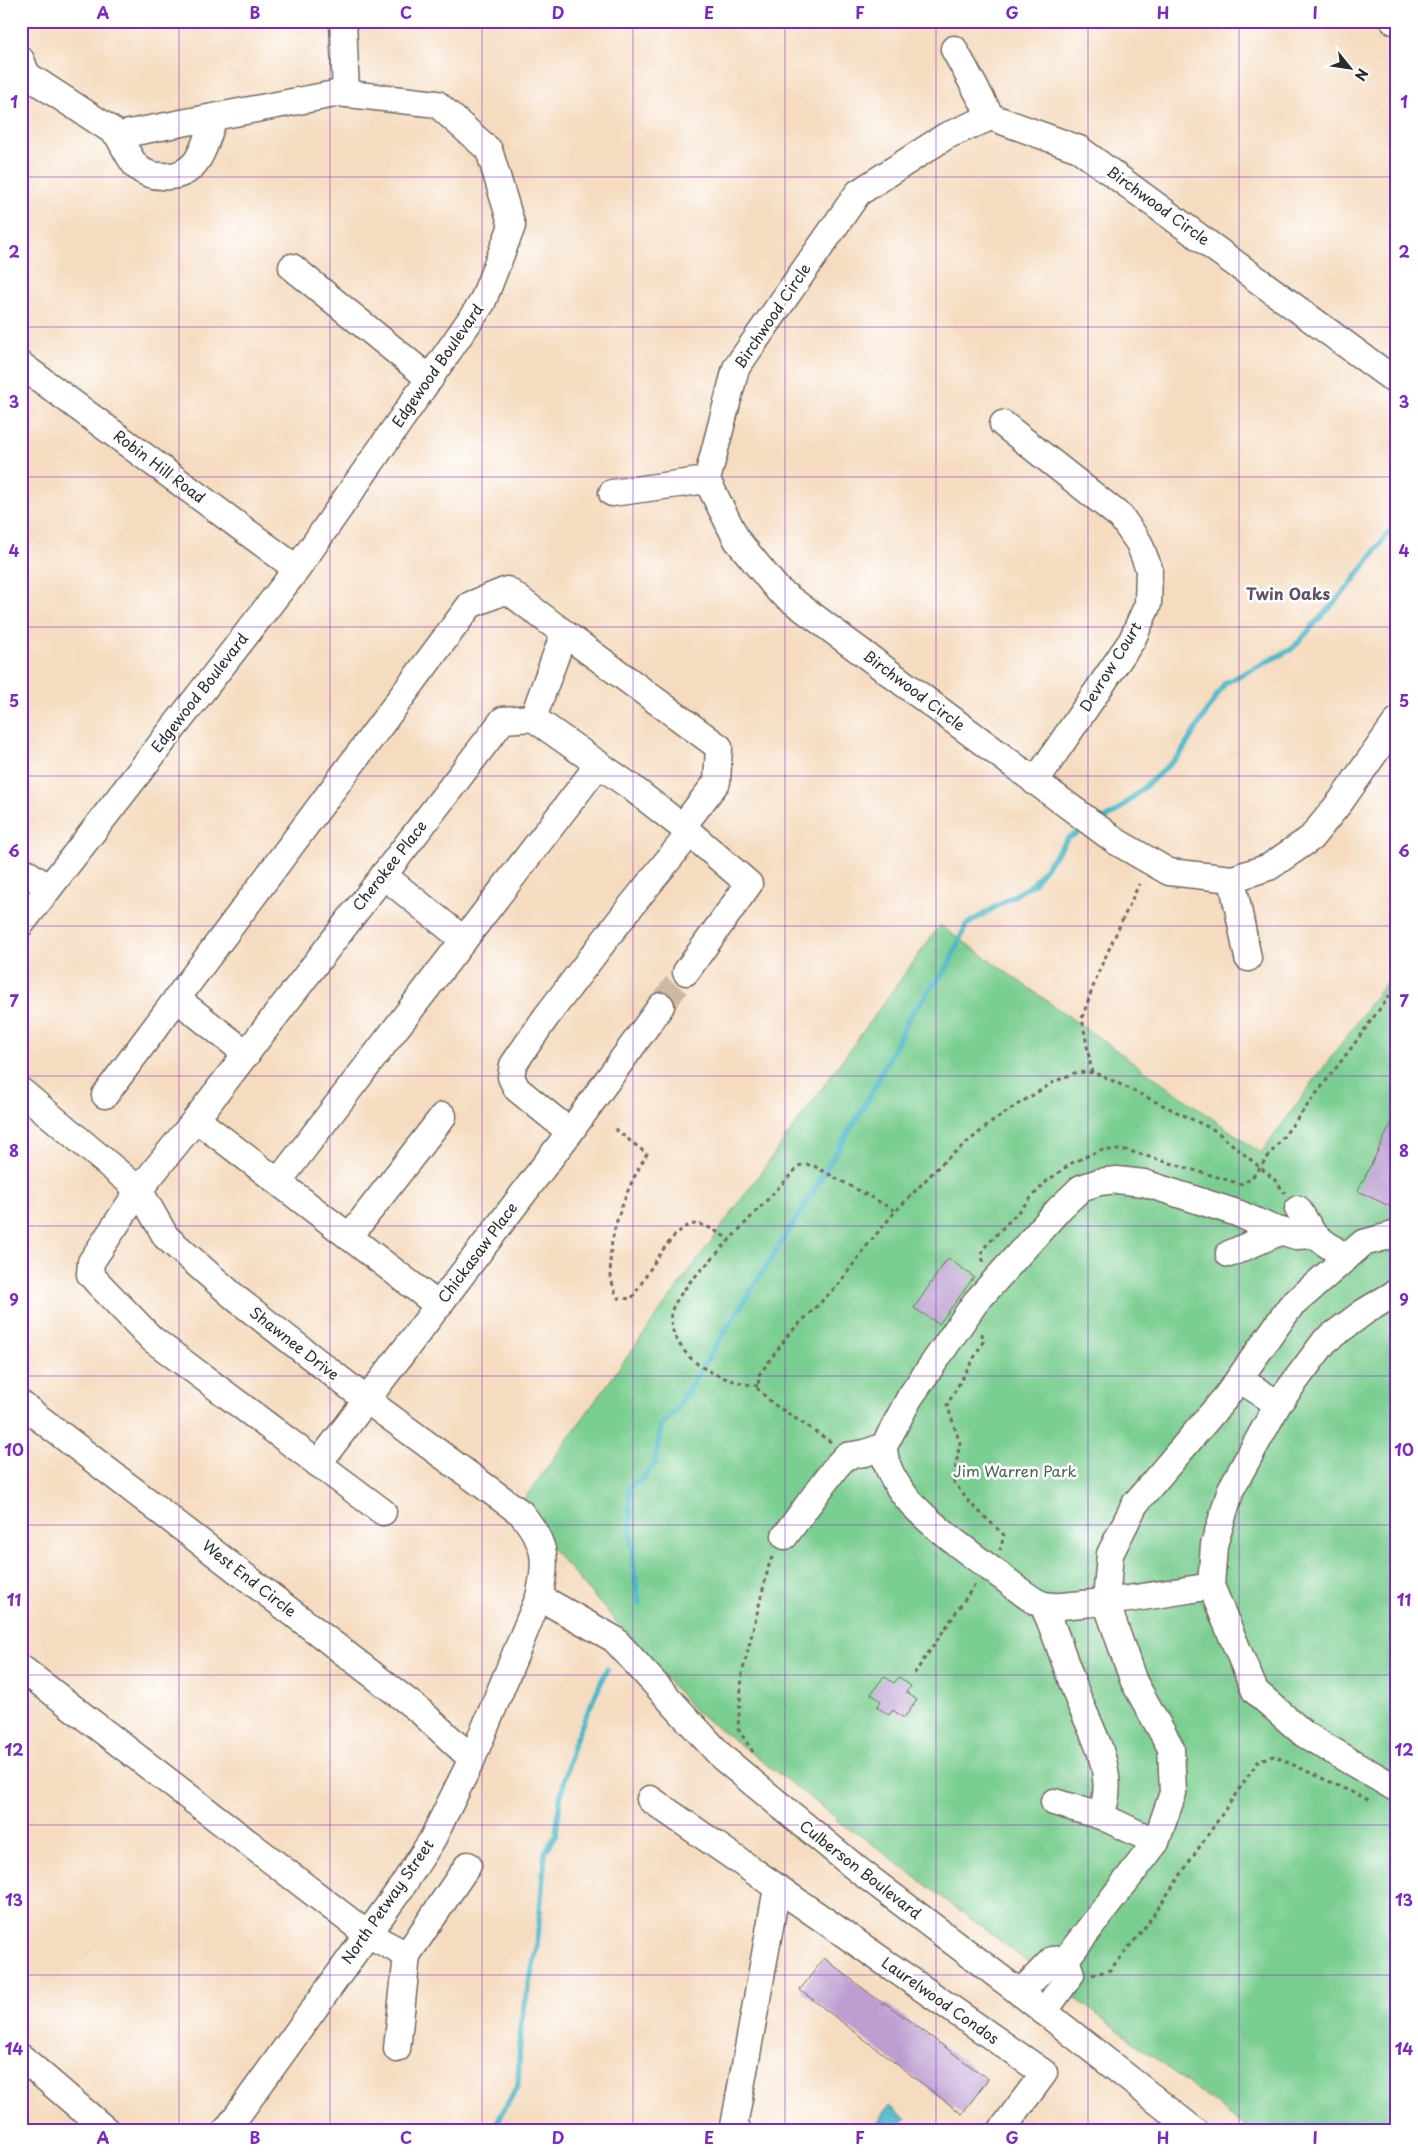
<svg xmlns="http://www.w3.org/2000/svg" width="1418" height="2152" font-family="'Playpen Sans',sans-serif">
<rect width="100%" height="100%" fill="#fff"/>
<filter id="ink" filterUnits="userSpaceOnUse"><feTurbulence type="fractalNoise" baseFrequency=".02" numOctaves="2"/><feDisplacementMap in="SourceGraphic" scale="10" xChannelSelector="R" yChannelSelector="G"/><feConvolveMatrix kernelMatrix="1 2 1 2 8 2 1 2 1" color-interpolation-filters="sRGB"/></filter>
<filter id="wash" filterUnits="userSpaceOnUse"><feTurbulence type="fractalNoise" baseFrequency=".0096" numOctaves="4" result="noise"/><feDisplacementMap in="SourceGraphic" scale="20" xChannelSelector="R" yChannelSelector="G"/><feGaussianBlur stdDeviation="1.12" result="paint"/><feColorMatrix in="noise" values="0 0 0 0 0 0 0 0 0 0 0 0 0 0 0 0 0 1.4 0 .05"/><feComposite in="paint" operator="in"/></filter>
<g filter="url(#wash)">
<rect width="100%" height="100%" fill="#f5dcc0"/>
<path fill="#7ace91" stroke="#527c5e" d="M940,925L1261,1153L1397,967V2131H1251L864,1838L836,1821L837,1818L694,1710L517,1509Z"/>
<path fill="#4cb8c8" stroke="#3c727a" d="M889,2106L906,2119L897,2131H871Z"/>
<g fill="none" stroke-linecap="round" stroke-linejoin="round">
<g stroke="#4cb8c8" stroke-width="5.5">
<path d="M1100,821L1115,813L1179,756L1225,683L1292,649L1350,585L1397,521"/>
<path d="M639,1604L632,1554L629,1488L644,1477L655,1464L661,1426L674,1412L800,1213L869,1098L910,1016L947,968L966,925L1033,884L1068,838L1087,828"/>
<path d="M492,2131L518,2085L521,2022L537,1946L545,1852L556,1835L560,1799L573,1745L607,1669"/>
</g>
</g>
<g id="blocks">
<g fill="#bc9dd0">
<path d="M1397,1112V1191L1389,1206L1358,1191Z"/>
<path d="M948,1258L974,1277L939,1324L914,1308Z"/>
<path d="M884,1676L894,1683L899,1677L911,1686L906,1692L917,1700L904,1718L893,1710L889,1715L877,1707L881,1701L871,1694Z"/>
<path d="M824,1958L883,2004L884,2002L988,2079L962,2114L800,1990Z"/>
</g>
</g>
</g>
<g filter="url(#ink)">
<use href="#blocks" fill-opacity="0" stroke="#72695f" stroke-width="1"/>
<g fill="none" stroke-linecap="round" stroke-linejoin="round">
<path stroke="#cdb9a2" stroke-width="26" stroke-dasharray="26 13" stroke-linecap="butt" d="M661,1006L686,972"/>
<defs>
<g id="minor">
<path d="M343,21L346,94"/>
<path d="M1394,21L1397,22"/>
<path d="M954,49L991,117"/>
<path d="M21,60L27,75L119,135L340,93L437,104L489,150L512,226L482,303L297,569L21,924"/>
<path d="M117,134C123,144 129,158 137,167C144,173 152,176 162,176C199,179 204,146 214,117"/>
<path d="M292,267L430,379"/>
<path d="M21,365L297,569"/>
<path d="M1397,382L1079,149L991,117L946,136L858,193L736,368L707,480L737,540L778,590L1117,842L1169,872L1232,879L1269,867L1311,838L1341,801L1397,721"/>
<path d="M1003,424L1121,517L1139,543L1149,569L1148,604L1132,640L1035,782"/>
<path d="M612,493L707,480"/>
<path d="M564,633L719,747L717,782L682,827"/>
<path d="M21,869L49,888"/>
<path d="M383,875L464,940"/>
<path d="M1232,879L1248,958"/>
<path d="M177,999L247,1054"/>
<path d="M21,1091L139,1190L166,1237L238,1300L368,1401L521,1513C546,1544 548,1559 539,1597L472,1759L432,1840L401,1888L226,2131"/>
<path d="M105,1095L470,605L507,590L564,633L533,718"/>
<path d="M196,1119L278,1182L599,764"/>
<path d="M570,1132L517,1089L511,1077L513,1065L546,1017L627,911L690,833"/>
<path d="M278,1182L439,1306"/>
<path d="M1298,1209L1314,1235"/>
<path d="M349,1237L443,1116"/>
<path d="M1229,1254L1282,1231"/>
<path d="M1397,1292L1364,1312L1325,1341L1278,1404L1231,1489L1214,1545L1211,1586L1255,1691L1304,1734L1397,1789"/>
<path d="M1239,1379L1278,1404"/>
<path d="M21,1404L420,1711L472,1759"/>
<path d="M318,1464L570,1132L661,1006"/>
<path d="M383,1512L152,1339L97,1282L90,1274L91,1262L139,1190L196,1119L503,720L533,718L631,787L690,833L749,884L686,972"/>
<path d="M785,1536L835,1468L846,1456L865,1453L884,1446"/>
<path d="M1211,1586C1168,1593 1125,1601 1082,1604C1070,1605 1057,1608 1044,1605C1031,1601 1017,1588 1006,1580C975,1557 930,1526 906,1497C895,1483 884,1464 884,1446L910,1397L975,1303L1060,1208L1081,1188L1099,1182L1117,1180L1144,1183L1237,1213L1271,1228L1296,1236L1314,1235L1346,1258"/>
<path d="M539,1597L614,1639L723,1758L857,1869L1027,1998L1195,2131"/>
<path d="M1043,1605C1057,1635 1066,1667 1078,1698C1088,1723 1104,1751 1106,1778C1108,1792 1105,1803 1101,1816"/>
<path d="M21,1668L367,1934L407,1955"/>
<path d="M650,1799L1044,2073L1001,2131"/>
<path d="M1054,1802L1101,1816L1156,1842"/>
<path d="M1066,1959L1156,1842L1173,1793L1171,1748L1134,1682L1106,1602L1110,1554L1135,1504L1226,1397L1290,1307L1363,1243L1397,1234"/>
<path d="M1020,1993L1052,1960L1066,1959"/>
<path d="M1044,2012L1071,1974L1066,1959"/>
<path d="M397,2049L407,1955L468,1865"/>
<path d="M21,2057L107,2131"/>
<path d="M738,2131L734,2126L777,1888"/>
</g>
</defs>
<use href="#minor" stroke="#72695f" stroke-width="29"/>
<g stroke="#72695f" stroke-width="3" stroke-dasharray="4 4" stroke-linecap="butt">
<path d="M1092,1073L1082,1018L1098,973L1139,884"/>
<path d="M615,1129L647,1154C625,1190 596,1257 618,1298L631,1299C645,1281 671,1225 695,1224C707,1224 720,1234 730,1240"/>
<path d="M983,1262L982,1250L1047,1181L1072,1163L1100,1150H1126L1241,1184L1251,1179L1352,1047L1397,985"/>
<path d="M982,1333L983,1342L947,1405L960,1443L953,1481L969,1502L1004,1535L1000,1550"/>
<path d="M758,1386C725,1381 690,1369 675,1336C672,1330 670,1320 671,1313C674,1302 682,1293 689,1283L799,1166L805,1164L814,1166L896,1211"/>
<path d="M831,1442L772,1403L758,1389L759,1375L789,1334L838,1285L869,1243L894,1213L942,1163L992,1122L1020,1103L1054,1082L1074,1073L1088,1072L1101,1075L1216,1131L1274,1179L1285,1193"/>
<path d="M914,1674L976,1583"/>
<path d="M753,1752L738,1729L742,1674L770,1561L774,1554"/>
<path d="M1092,1975L1110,1970L1143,1930L1259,1760L1274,1756L1369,1800"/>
</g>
<use href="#minor" stroke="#fff" stroke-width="26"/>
</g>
</g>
<path fill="none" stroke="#7b2cbf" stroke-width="1" stroke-opacity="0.55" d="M179,21V2131M330,21V2131M482,21V2131M633,21V2131M785,21V2131M936,21V2131M1088,21V2131M1239,21V2131M21,177H1397M21,327H1397M21,477H1397M21,627H1397M21,776H1397M21,926H1397M21,1076H1397M21,1226H1397M21,1376H1397M21,1525H1397M21,1675H1397M21,1825H1397M21,1975H1397"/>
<g text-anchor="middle" stroke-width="5" stroke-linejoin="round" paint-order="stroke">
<g font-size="15" fill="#2b2b2b" stroke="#fff">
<text transform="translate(1158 206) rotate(36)" y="5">Birchwood Circle</text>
<text transform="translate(773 316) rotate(-56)" y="5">Birchwood Circle</text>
<text transform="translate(438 366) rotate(-55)" y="5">Edgewood Boulevard</text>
<text transform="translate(159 467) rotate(37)" y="5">Robin Hill Road</text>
<text transform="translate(1111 667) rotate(-58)" y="5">Devrow Court</text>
<text transform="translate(914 691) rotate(37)" y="5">Birchwood Circle</text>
<text transform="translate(200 693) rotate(-52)" y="5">Edgewood Boulevard</text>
<text transform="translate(390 866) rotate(-52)" y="5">Cherokee Place</text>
<text transform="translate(478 1253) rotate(-53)" y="5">Chickasaw Place</text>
<text transform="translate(294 1344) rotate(38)" y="5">Shawnee Drive</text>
<text transform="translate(249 1579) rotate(38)" y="5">West End Circle</text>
<text transform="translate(860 1870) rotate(38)" y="5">Culberson Boulevard</text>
<text transform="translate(388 1902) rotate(-55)" y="5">North Petway Street</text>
<text transform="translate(940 2001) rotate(35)" y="5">Laurelwood Condos</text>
</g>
<g font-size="15" fill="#47644f" stroke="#fff">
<text x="1015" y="1477">Jim Warren Park</text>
</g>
<g font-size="16" font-weight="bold" fill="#5e5365" stroke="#fff">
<text x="1288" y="600">Twin Oaks</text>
</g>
</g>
<rect width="1418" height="2152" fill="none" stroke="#fff" stroke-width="55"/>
<g transform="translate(1350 68) rotate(120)" stroke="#ffffff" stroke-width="4" paint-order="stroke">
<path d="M0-4L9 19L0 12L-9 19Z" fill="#2b2b2b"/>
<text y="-8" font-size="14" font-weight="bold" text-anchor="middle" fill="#2b2b2b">N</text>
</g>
<rect x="28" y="28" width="1362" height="2096" fill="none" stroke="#7b2cbf" stroke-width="2"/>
<g font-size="16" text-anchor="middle" font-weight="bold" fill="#7b2cbf">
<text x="103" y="19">A</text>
<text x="255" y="19">B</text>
<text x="406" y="19">C</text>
<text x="558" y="19">D</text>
<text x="709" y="19">E</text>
<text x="860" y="19">F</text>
<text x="1012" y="19">G</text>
<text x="1163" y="19">H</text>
<text x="1315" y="19">I</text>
<text x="14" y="108">1</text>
<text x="1404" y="108">1</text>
<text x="14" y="258">2</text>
<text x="1404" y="258">2</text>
<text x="14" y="408">3</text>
<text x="1404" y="408">3</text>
<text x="14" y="557">4</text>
<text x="1404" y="557">4</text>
<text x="14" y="707">5</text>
<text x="1404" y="707">5</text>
<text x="14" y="857">6</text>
<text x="1404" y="857">6</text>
<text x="14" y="1007">7</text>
<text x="1404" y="1007">7</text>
<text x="14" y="1157">8</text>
<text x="1404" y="1157">8</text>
<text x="14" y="1306">9</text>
<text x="1404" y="1306">9</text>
<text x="14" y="1456">10</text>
<text x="1404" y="1456">10</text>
<text x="14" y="1606">11</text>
<text x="1404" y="1606">11</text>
<text x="14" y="1756">12</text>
<text x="1404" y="1756">12</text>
<text x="14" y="1906">13</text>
<text x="1404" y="1906">13</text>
<text x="14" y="2055">14</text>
<text x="1404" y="2055">14</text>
<text x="103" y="2144">A</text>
<text x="255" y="2144">B</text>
<text x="406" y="2144">C</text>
<text x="558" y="2144">D</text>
<text x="709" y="2144">E</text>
<text x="860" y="2144">F</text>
<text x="1012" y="2144">G</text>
<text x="1163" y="2144">H</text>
<text x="1315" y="2144">I</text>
</g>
</svg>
